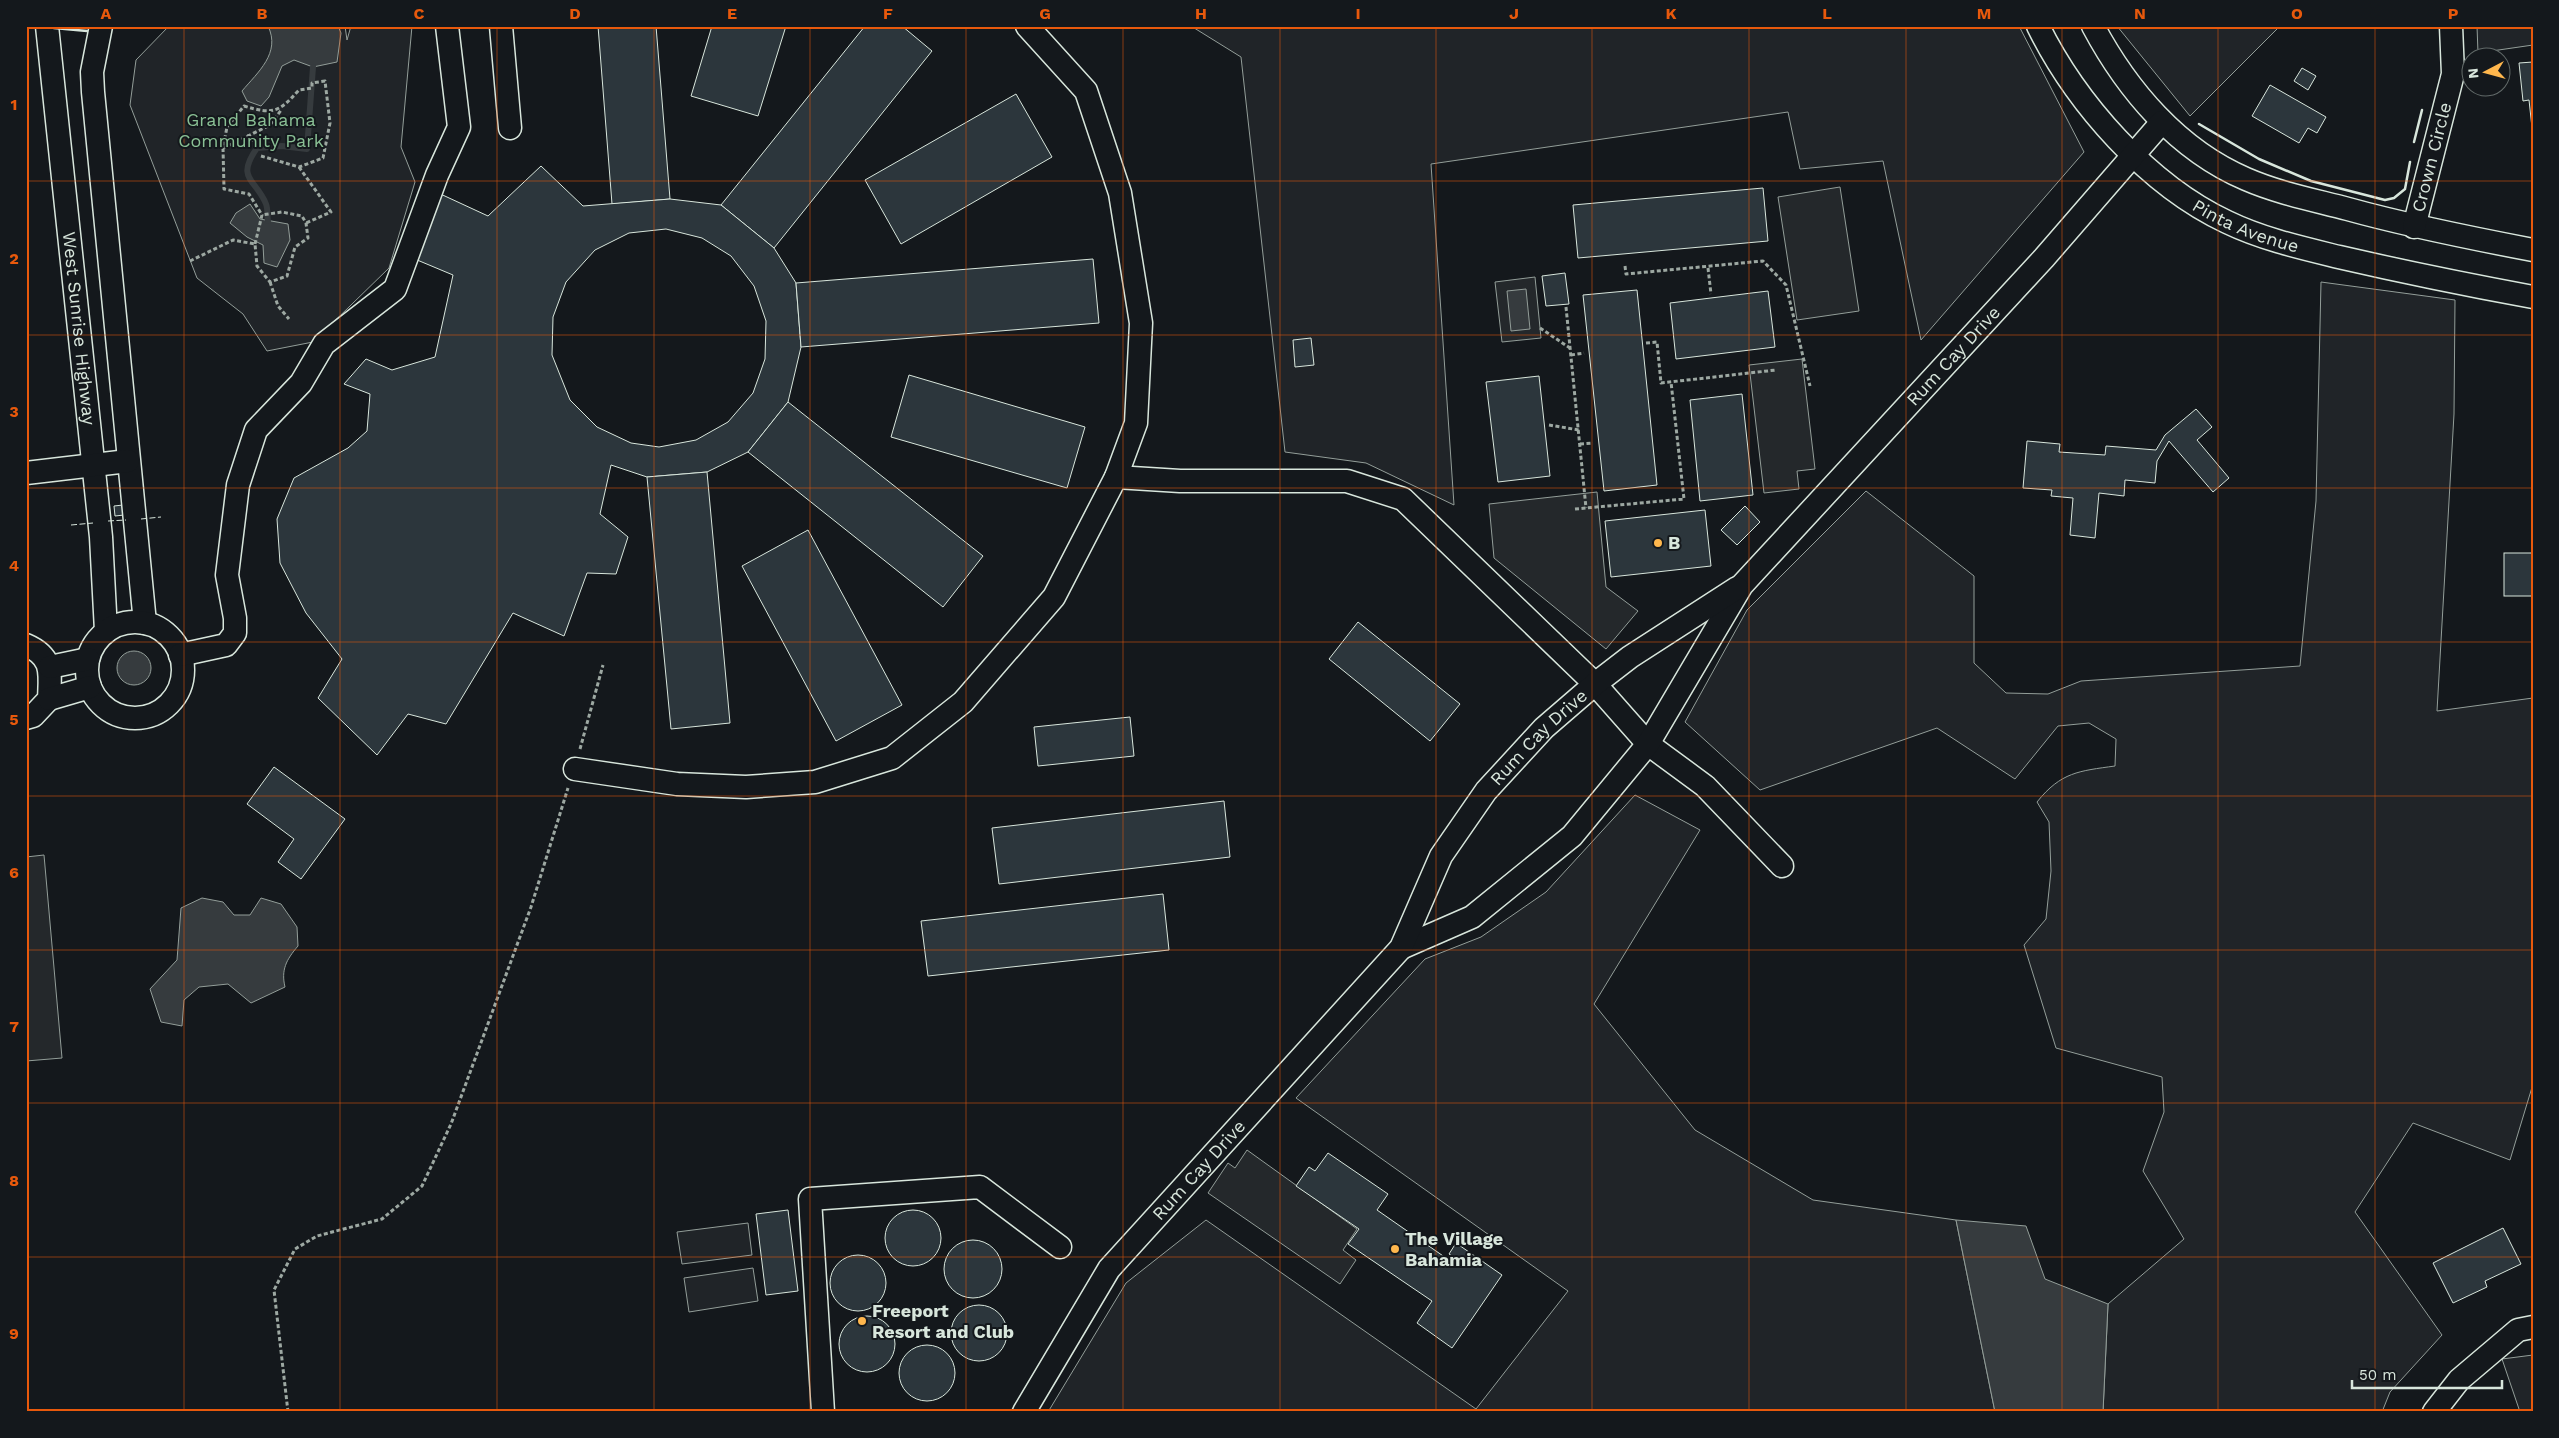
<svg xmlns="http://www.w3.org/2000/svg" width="2559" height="1438" font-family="'Work Sans',sans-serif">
<rect width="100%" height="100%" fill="#14181c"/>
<g fill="#202428" stroke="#939e99">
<path d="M169,26H345L347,40L351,26H412L401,147L415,182L389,268L313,342L267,351L243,314L197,278L130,105L136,60Z"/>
<path d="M1191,26H2019L2084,152L1921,340L1883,161L1800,169L1788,112L1431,164L1454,505L1366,463L1285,452L1241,57Z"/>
<path d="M2117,26H2280L2190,116Z"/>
<path d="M2477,26H2533V45L2478,53Z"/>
<path d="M2321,282L2455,300L2454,414L2437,711L2533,698V1084L2510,1160L2413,1123L2355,1212L2442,1335L2390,1392L2382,1412H2103L2108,1304L2184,1239L2143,1171L2164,1112L2162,1077L2056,1048L2024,945L2046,919L2051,871L2049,822L2037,802C2061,772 2079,771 2115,766L2116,739L2089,723L2058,726L2015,779L1937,728L1760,790L1685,722L1747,610L1866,491L1974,576V663L2006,693L2048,694L2081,681L2300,666L2316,501Z"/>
<path d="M1635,795L1700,830L1594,1004L1695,1130L1813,1200L1956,1220L1995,1412H1048L1126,1283L1206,1220L1476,1409L1568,1291L1296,1098L1425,959L1481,937L1546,892Z"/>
<path d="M748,1223L752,1255L682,1264L677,1232Z"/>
<path d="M753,1268L758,1301L689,1312L684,1278Z"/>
<path d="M2533,1355V1412H2520L2502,1359Z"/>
</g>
<g fill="#24282b" stroke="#939e99">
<path d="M1840,187L1859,311L1797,320L1778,197Z"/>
<path d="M1535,277L1541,338L1502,342L1495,282Z"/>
<path d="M1802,359L1815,469L1797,471L1799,489L1764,493L1749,365Z"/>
<path d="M1597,492L1606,587L1638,611L1606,649L1494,558L1489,504Z"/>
<path d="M44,855L62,1058L26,1061V857Z"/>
<path d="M1247,1150L1357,1229L1343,1250L1356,1260L1340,1284L1208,1193L1228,1163L1235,1168Z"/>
</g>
<g fill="#363b3e" stroke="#939e99">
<path d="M268,26H338L341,33L337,62L313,67L294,60L282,66L269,97L261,106L247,101L242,91C258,72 281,53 268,26Z"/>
<path d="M250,204L260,219L288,224L290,240L277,267L264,263L263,245L247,237L230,223L236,213Z"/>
<path d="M1526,289L1530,329L1511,331L1507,291Z"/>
<circle cx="134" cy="668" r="17"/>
<path d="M202,898L223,902L234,915H250L261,898L281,904L297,927L298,946C286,960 281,970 285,987L251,1003L228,984L199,987L184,1000L182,1026L161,1022L150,989L177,960L181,908Z"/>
<path d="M1956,1220L2026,1226L2045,1279L2108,1304L2103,1412H1995Z"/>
</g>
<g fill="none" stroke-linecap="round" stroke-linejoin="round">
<path stroke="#363b3e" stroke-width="6" d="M268,221C267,216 268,209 266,204C256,179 235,179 257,148L282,146L307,149L313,67"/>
</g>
<g fill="#2c363c" stroke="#d8e6dc" fill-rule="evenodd">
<path d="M598,26H656L670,199L612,204Z"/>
<path d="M712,26H786L758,116L691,96Z"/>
<path d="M865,26H902L932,51L774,248L721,205Z"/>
<path d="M2533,62V137L2529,100L2523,101L2519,63Z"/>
<path d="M2302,68L2316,76L2308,90L2294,81Z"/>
<path d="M2270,85L2326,117L2317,133L2308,128L2299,143L2252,116Z"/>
<path d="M1016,94L1052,157L901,244L865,180Z"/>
<path d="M541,166L583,206L670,199L721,205L774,248L796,283L801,347L788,402L748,452L707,472L647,477L611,465L600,514L628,537L616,574L587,573L564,636L513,613L446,724L408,714L377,755L318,698L342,659L306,613L280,563L277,519L294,478L348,448L367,431L370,394L344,384L366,359L392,370L435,357L453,275L410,257L434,191L488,216ZM666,229L702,238L731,256L754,286L766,321L765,359L753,393L728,422L696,440L659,447L631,443L597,427L570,400L552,355L553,317L566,282L595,250L629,233Z"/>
<path d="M1763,188L1768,241L1578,258L1573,205Z"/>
<path d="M1093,259L1099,323L801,347L796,283Z"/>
<path d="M1565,273L1569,304L1546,306L1542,276Z"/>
<path d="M1637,290L1657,485L1604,491L1583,295Z"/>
<path d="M1768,291L1775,347L1676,359L1670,303Z"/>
<path d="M1311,338L1314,365L1295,367L1293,340Z"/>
<path d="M909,375L1085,427L1067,488L891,437Z"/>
<path d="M1539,376L1550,476L1498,482L1486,382Z"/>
<path d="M1742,394L1753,495L1700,501L1690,400Z"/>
<path d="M788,402L983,556L943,607L748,452Z"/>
<path d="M2196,409L2212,427L2197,440L2229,478L2213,492L2169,441L2157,461L2155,483L2125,480L2124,496L2099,493L2095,538L2070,535L2073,498L2051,496L2052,490L2023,488L2027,441L2060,444L2059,452L2105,455L2106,446L2156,450L2165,435Z"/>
<path d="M707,472L730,723L671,729L647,477Z"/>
<path d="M123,505L124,515L115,516L114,506Z"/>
<path d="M1745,506L1760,522L1737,545L1721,530Z"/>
<path d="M1705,510L1711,566L1611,577L1605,521Z"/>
<path d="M808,530L902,705L836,741L742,566Z"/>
<rect x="2504" y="553" width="29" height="43"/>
<path d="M1358,622L1460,704L1430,741L1329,659Z"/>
<path d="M1130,717L1134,756L1038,766L1034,727Z"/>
<path d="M274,767L345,819L301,879L278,862L294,839L247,804Z"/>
<path d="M1224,801L1230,857L999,884L992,828Z"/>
<path d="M1163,894L1169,950L928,976L921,921Z"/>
<path d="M1328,1153L1388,1194L1377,1210L1459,1267L1462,1263L1449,1254L1456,1243L1502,1275L1452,1348L1417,1323L1432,1301L1348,1244L1359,1229L1296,1186L1309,1167L1315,1171Z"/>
<path d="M788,1210L798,1291L766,1295L756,1214Z"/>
<circle cx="913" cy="1238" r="28"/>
<path d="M2503,1228L2521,1264L2485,1281L2487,1287L2453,1303L2433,1263Z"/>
<circle cx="973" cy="1269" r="29"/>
<circle cx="858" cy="1283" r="28"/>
<circle cx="979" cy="1333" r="28"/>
<circle cx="867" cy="1344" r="28"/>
<circle cx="927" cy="1373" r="28"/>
</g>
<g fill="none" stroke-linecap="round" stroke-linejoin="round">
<defs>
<g id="minor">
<path id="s1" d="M47,26L101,537L106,631"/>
<path d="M101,26L92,72L93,92L145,623"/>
<path d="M501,26L510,128"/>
<path id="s2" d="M2038,26C2076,103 2148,185 2227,222C2262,239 2302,248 2339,257C2404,272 2468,285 2533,297"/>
<path d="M2093,26C2127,90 2178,150 2246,179C2278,193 2314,200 2348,209C2409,226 2470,238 2533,250"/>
<path id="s3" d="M2414,227L2453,74L2451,26"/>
<path d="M26,473L128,461"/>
<path d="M1116,477L1180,481H1347L1403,499L1595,684L1648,744L1705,786L1782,866"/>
<circle cx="135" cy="670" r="48"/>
<path d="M26,645C54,657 50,674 49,699L33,716L26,718"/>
<path d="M180,655L226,645L235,633V618L227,575L238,485L256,430L301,383L324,344L395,289L437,175L459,127L447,26"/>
<path d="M50,667L88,659"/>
<path d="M49,699L90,687"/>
<path d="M575,769L677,784L746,787L815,782L892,758L963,702L1054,597L1116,477L1136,423L1141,323L1120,193L1086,91L1027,26"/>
<path id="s4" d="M1401,948L1472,917L1572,836L1648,744L1742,585L2044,258L2162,122"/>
<path d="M823,1412L810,1199L980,1187L1060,1247"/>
<path id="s5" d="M1024,1412L1109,1269L1401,948L1441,856L1486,791L1544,728L1595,684L1630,657L1737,588"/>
<path d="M2434,1412L2459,1380L2518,1330L2533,1327"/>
</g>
</defs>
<use href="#minor" stroke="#d8e6dc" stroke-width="25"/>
<g stroke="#9da8a2" stroke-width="3" stroke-dasharray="4 2.5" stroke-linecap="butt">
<path d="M247,135L253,141"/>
<path d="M224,148L270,125L282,109"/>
<path d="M299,167L331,212L306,223"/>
<path d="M255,244L262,215L249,194L224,189L223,148L227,127L244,106C274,115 279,112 299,90L312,88V83L325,81L330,123L323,158L299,167L261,156"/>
<path d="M190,261L233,240L255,244L257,266L270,282L287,276L295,247L308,238L306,223L302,216L282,212L262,215"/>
<path d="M1625,266L1626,274L1763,261L1786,285L1810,386"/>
<path d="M1708,268L1711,294"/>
<path d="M270,282L278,306L289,319"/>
<path d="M1566,307L1586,508"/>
<path d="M1540,328L1570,348"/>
<path d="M1646,343L1657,342L1661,383L1776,370"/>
<path d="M1571,355L1584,353"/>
<path d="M1549,425L1579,430"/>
<path d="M1580,444L1593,443"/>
<path d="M1575,509L1684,499L1671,382"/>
<path d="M580,749L603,665"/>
<path d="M288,1412L274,1290L295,1249L317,1236L382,1219L422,1186L451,1124L531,907L568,788"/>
</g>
<use href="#minor" stroke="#14181c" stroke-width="22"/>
<g stroke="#d8e6dc" stroke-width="1" stroke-dasharray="6 2.5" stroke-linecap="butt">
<path d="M141,519L161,517"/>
<path d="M108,521L126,520"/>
<path d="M71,525L93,523"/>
</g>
<g stroke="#d8e6dc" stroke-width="2.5">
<path d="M130,27L131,26"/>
<path d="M54,28L87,31"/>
<path d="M2199,124L2259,159L2311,181L2385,200L2394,198L2405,189L2410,162"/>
<path d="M2414,142L2422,110"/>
</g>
</g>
<path fill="none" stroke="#e8590c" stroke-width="1" stroke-opacity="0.55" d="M184,26V1412M340,26V1412M497,26V1412M654,26V1412M810,26V1412M966,26V1412M1123,26V1412M1280,26V1412M1436,26V1412M1592,26V1412M1749,26V1412M1906,26V1412M2062,26V1412M2218,26V1412M2375,26V1412M26,181H2533M26,335H2533M26,488H2533M26,642H2533M26,796H2533M26,950H2533M26,1103H2533M26,1257H2533"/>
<g fill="#ffb74d" stroke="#14181c" stroke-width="2">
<circle cx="1658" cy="543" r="5"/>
<circle cx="1395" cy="1249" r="5"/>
<circle cx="862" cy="1321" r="5"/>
</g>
<g text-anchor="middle" stroke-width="4" stroke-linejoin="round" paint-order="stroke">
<g font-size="18" fill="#8ac095" stroke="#14181c">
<text x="251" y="126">Grand Bahama<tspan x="251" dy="21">Community Park</tspan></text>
</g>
<g font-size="18" fill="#d8e6dc" stroke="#14181c">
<text dy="6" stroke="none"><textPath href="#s3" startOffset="72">Crown Circle</textPath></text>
<text dy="6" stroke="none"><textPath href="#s2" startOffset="296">Pinta Avenue</textPath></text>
<text dy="6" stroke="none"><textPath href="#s1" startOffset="304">West Sunrise Highway</textPath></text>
<text dy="6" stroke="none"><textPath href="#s4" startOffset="822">Rum Cay Drive</textPath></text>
<text dy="6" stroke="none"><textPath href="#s5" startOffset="855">Rum Cay Drive</textPath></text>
<text dy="6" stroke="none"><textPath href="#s5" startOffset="300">Rum Cay Drive</textPath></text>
</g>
<g font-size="18" font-weight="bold" fill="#d8e6dc" stroke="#14181c" text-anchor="start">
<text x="1668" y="549">B</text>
<text x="1405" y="1245">The Village<tspan x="1405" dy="21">Bahamia</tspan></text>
<text x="872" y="1317">Freeport<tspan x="872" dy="21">Resort and Club</tspan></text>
</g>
</g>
<rect width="2559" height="1438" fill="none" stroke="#14181c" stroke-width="55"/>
<g transform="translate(2486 72) rotate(264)"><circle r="24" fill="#14181c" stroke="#626a69"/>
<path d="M0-4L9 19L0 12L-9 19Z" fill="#ffb74d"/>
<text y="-8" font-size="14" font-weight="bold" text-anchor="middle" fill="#d8e6dc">N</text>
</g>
<path d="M2352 1380v8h150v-8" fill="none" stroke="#d8e6dc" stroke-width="2.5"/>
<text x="2359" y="1380" font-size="15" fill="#d8e6dc" stroke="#14181c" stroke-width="4" paint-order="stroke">50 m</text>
<rect x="28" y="28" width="2504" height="1382" fill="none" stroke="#e8590c" stroke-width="2"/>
<g font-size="16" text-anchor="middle" font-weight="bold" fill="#e8590c">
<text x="106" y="19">A</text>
<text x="262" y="19">B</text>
<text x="419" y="19">C</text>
<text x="575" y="19">D</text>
<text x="732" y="19">E</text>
<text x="888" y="19">F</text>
<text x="1045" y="19">G</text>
<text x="1201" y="19">H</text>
<text x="1358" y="19">I</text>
<text x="1514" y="19">J</text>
<text x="1671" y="19">K</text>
<text x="1827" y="19">L</text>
<text x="1984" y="19">M</text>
<text x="2140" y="19">N</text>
<text x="2297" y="19">O</text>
<text x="2453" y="19">P</text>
<text x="14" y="110">1</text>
<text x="14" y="264">2</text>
<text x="14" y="417">3</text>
<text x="14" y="571">4</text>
<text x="14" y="725">5</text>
<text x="14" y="878">6</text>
<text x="14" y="1032">7</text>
<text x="14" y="1186">8</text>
<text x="14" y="1339">9</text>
</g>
</svg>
